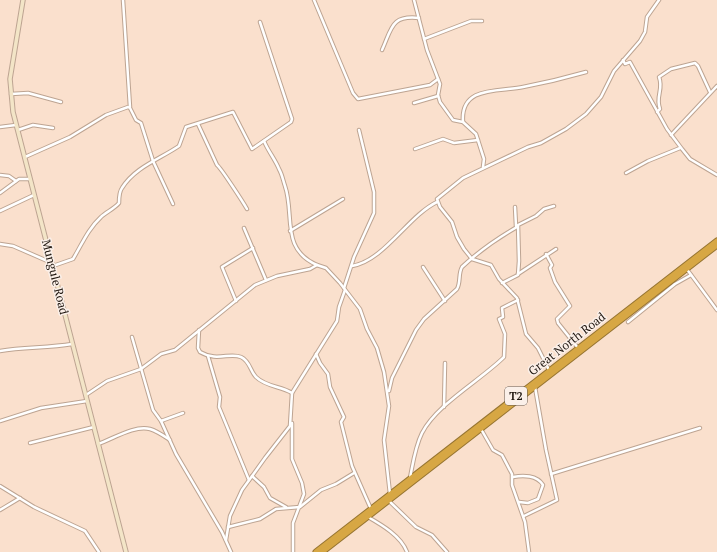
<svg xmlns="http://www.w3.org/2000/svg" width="717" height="552" font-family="'PT Serif',serif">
<rect width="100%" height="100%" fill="#fae0cd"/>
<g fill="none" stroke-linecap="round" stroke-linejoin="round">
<defs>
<g id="street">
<path d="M123,0L130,107"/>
<path d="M314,0L353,93L358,99L430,85L438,79"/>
<path d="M414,0L427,50L440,84L438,95L440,102L453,120L463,122L476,134L484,159L483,167"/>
<path d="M424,39L471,21H482"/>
<path d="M382,50C392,28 391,15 419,18"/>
<path d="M623,60L625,64L630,62L667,129L682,149L690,159L717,175"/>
<path d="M11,94L28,93L61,102"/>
<path d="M414,103L438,96"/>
<path d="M657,112L660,109C655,96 664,90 659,77L671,69L695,63L698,66L710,92"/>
<path d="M463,122C460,85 500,92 523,87C544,83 565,78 586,72"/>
<path d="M198,124L217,165C221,168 243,202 247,209"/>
<path d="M0,127L16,125"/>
<path d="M18,130L33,125L53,128"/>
<path d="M671,135L717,86"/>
<path d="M264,141C268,151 275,159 279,169C282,174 283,180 285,186C295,215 280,249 317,265"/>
<path d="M415,149L443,139L454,143L478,140"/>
<path d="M25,157L70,137L106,115L128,107L130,108L136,120L141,123L153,161"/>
<path d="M153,161L173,204"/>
<path d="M626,173L648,161L680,148"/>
<path d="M0,175L9,176L16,181"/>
<path d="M0,193L19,179H30"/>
<path d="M515,207L516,226"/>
<path d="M0,211L34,195"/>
<path d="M244,228L266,280"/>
<path d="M290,231L343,199"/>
<path d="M0,244L13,246L52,263"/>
<path d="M546,254L552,265L550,268L555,282L570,306L557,319L558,323L578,348"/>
<path d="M53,266L73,259C82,244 88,229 101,217C106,212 114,209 119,203C119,198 119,192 122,188C135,167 160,159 179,146L186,127L233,112L252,149L291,122L292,119L260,22"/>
<path d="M352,266C384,261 408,216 437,202"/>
<path d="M423,267L445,301"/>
<path d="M686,268L717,310"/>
<path d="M518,274L556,249"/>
<path d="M502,283L518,275L519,261L518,225L536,216L544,209L554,206"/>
<path d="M344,288L354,257L374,213V192L359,130"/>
<path d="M236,301L222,267L253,248"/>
<path d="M628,322L675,284L691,275"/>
<path d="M199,330L198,348L200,352C217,362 230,352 241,357C250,361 250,371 256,377C266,387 281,386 292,393"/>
<path d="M132,337L153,410L161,421L176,454L222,532L231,552"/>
<path d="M0,351C24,347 48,348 72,344"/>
<path d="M316,354L320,363L328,374L330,387L344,417L341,422L352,466L371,509"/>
<path d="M208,356L220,397L219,407L249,480"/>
<path d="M549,370L538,348L526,334L517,298L499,279L491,265L472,259L464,249L457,237L452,222L440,207L437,199L463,178L528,147L541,143L566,129L586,114L601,97L614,71L640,41L645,32L647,17L659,0"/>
<path d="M389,391L392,378L416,330L424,319L457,289C461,282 458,274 462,267C479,251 498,238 517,227"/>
<path d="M86,395L107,381L141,369L161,354L175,350L255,285L277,276L310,269L317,265L326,268L340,283L360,309L367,329L377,348L384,372L389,406L384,440L390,494"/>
<path d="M444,407L445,363"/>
<path d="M0,421L41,408L87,401"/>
<path d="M161,421L183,413"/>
<path d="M292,423V459L302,483L304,494L293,523V552"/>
<path d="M481,429L493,450L502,455L512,474V485L525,522L529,552"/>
<path d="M30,443L94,427"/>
<path d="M98,444C113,439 134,425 150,429C157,431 164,436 170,440"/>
<path d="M551,474L700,428"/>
<path d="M252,476L264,487L270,498L286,507"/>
<path d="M513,477C523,475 537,475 543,485L538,499L528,503L519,502"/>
<path d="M410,478C413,463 415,447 422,433C437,404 481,380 504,357L505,334L499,319L503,317L502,308L518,300"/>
<path d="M0,486L34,507L85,531L99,552"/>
<path d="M388,500L416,527L432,535L447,552"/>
<path d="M0,510L20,498"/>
<path d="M524,516L557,500L546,450L535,387"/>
<path d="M368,517C382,525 401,536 407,552"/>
<path d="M228,527L260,519L276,509L300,507L321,490L336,484L354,473"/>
<path d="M226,540L230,516L242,490L265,458L290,426L292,393L337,321L339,307L345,290"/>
</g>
<path id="secondary" d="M23,0L10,79L13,112L126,552"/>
<g id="highway">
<path d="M316,552L717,241"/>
<path d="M322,552L717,245"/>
</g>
</defs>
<use href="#street" stroke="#bda492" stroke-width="4.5"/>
<use href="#secondary" stroke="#bda492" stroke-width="5.5"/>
<use href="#highway" stroke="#977532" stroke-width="7"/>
<use href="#street" stroke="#fff" stroke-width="2.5"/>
<use href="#secondary" stroke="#f3e5c7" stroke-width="3.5"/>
<use href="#highway" stroke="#d7a744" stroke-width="5"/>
</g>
<g text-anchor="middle" stroke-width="3" stroke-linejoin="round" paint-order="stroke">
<rect fill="#fbf0e9" stroke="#625851" stroke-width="1" x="505" y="387" width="22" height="18" rx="3"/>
<g font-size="11" font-weight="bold" fill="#201710">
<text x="516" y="400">T2</text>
</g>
<g font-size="12" fill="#201710" stroke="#fbf0e9">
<text transform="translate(55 277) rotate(76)" y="4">Mungule Road</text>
<text transform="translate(567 344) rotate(-38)" y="4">Great North Road</text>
</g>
</g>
</svg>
